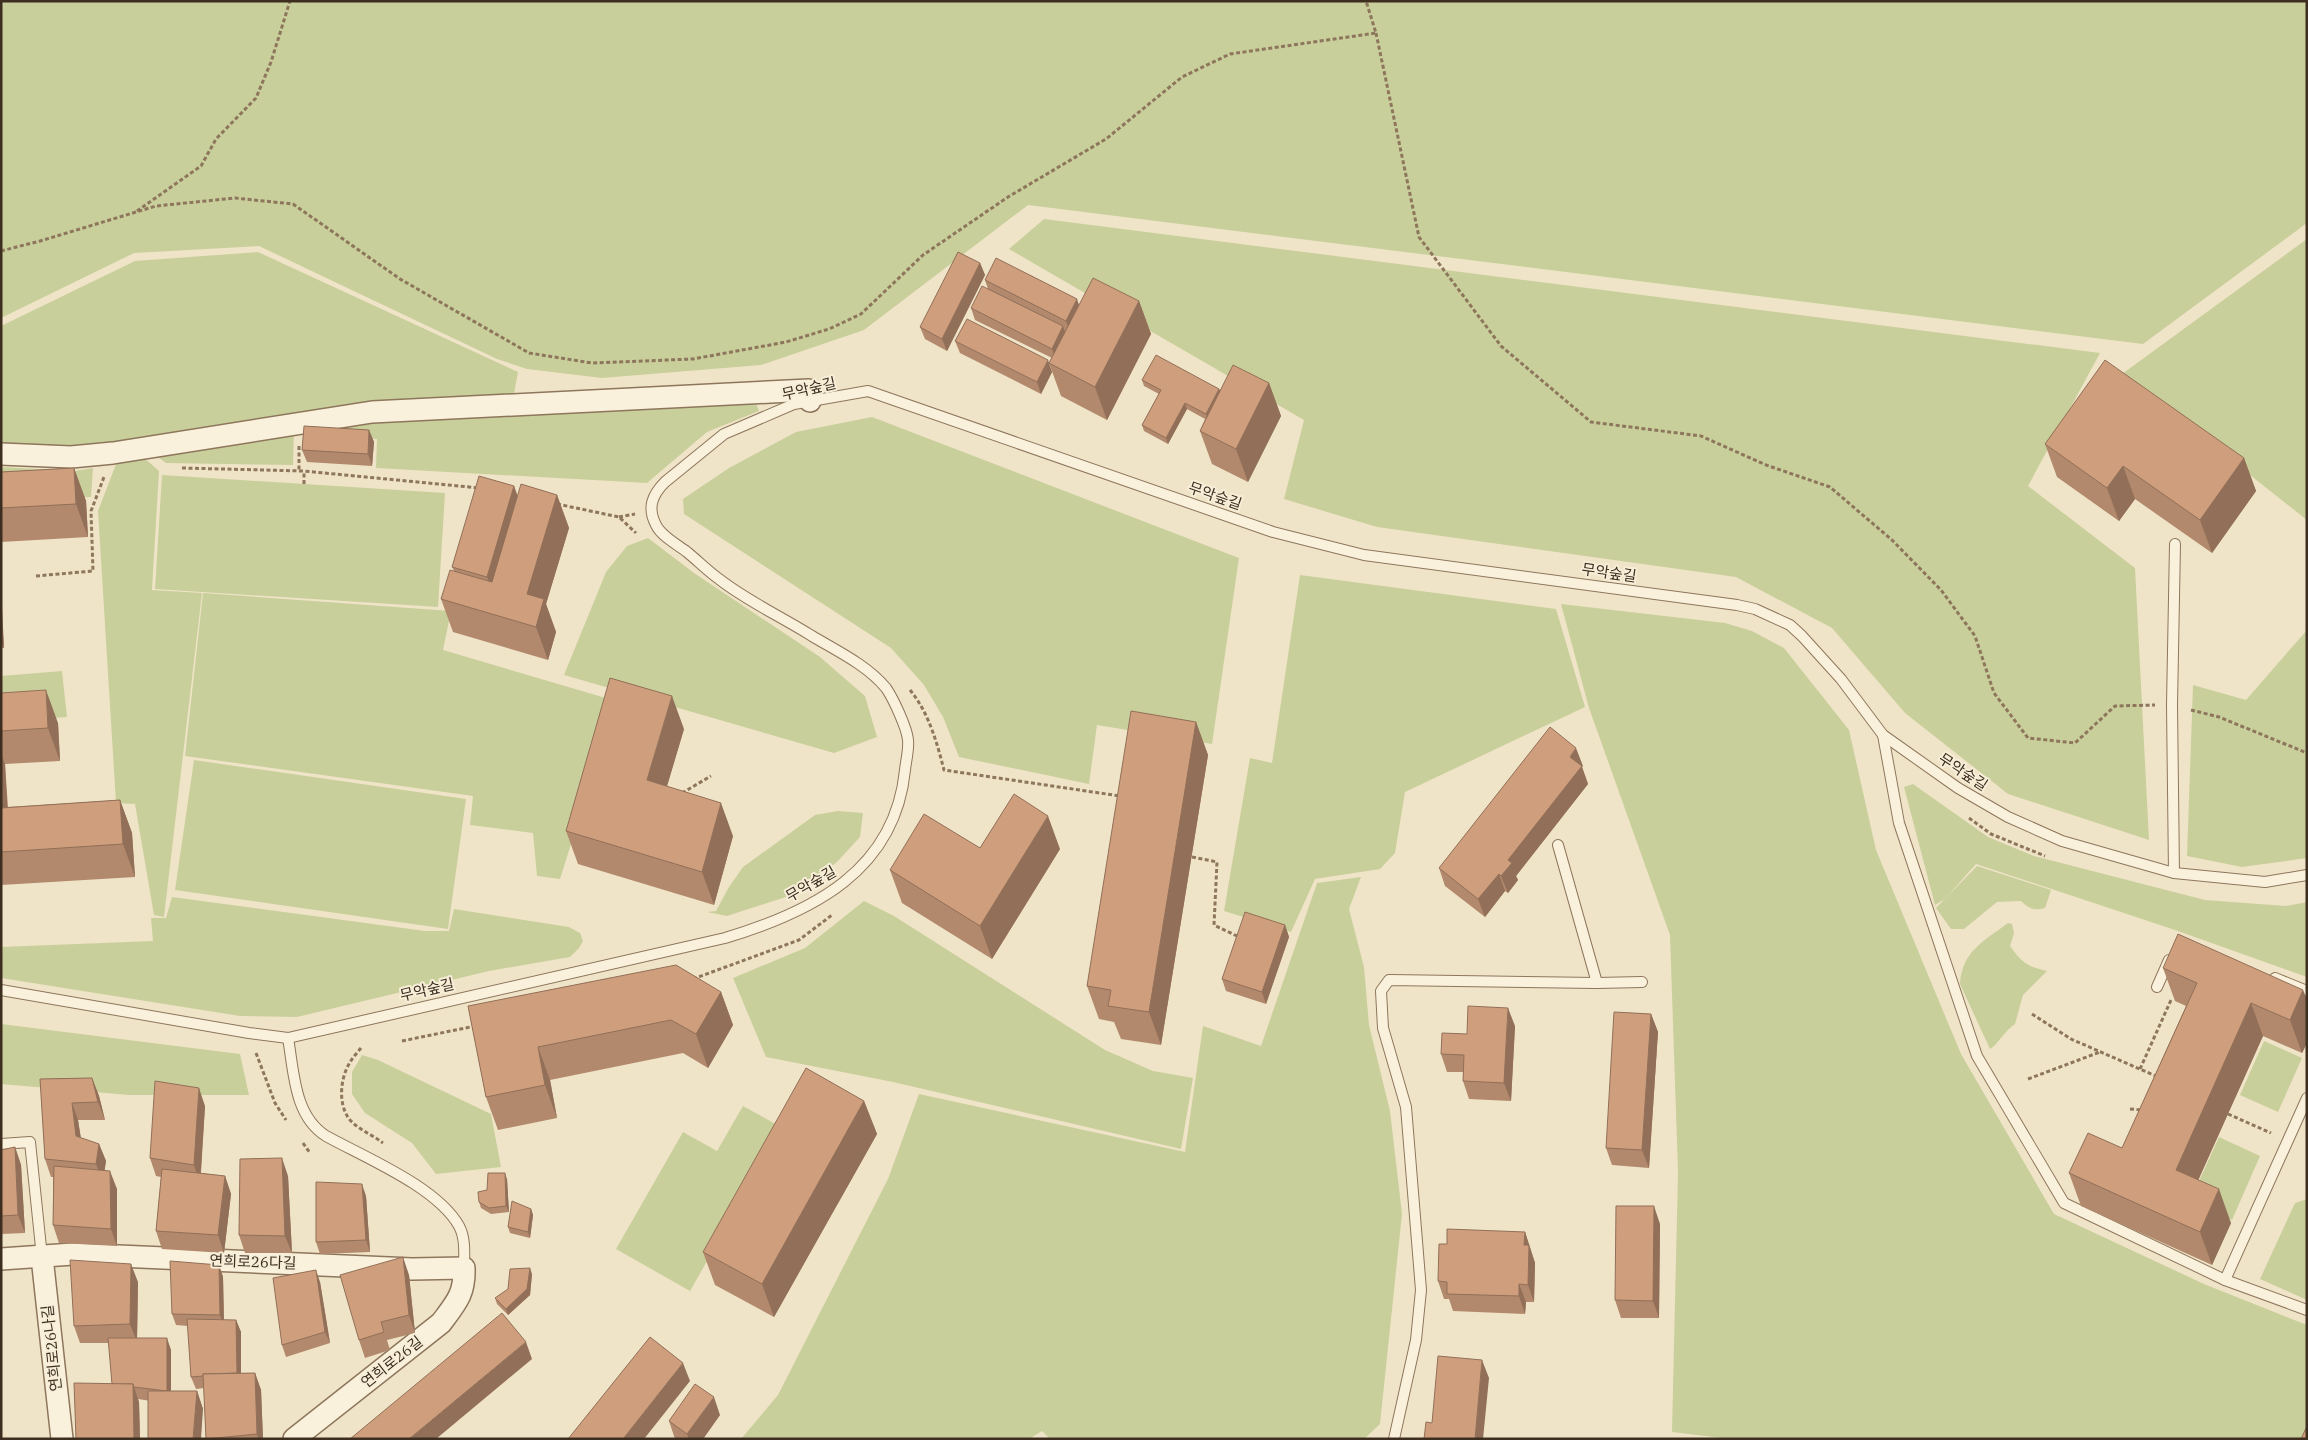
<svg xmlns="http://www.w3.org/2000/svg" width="2308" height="1440" font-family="'IBM Plex Serif','Noto Sans KR',serif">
<rect width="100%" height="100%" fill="#f0e4c8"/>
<g fill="#c9cf9b">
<path d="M1,1H2307V223L2143,344L1028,205L864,330L761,365L602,378L527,369L497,359L259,246L134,253L1,318Z"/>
<path d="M1044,219L2100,353L2028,486L2135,568L2149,840L2008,794L1905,713L1832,628L1736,577L1377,527L1284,499L1304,420L1009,249Z"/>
<path d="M2307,239V520L2122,374Z"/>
<path d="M258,252L518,372L513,399L72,450L1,447V326L135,261Z"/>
<path d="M755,401L759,411L707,432L647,483L376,468L377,439L303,432L375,417Z"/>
<path d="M872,417L1239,558L1212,744L1097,725L1089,784L959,757L943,717L924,685L891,648L684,514L683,499L729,468L796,432Z"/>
<path d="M294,429L293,465L166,463L151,452Z"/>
<path d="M142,456L159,471L152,590L202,593L164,917L154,915L135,804L116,803L98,511L118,459Z"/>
<path d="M1,467L74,471L93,468L91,497L1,500Z"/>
<path d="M162,475L445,493L438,607L155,589Z"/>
<path d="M648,538L694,573L820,657L865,696L877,737L834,753L564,675L606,572L627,546Z"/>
<path d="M1300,575L1556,609L1585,707L1405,792L1395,853L1380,869L1315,879L1291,932L1224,911L1250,758L1272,763Z"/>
<path d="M203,593L451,611L443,650L616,701L560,879L537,876L533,833L470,825L473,796L185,756Z"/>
<path d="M1561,604L1725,623L1752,631L1784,648L1849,730L1876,850L1961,1054L2054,1214L2204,1284L2307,1325V1439H1730L1672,1432L1678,1172L1670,935L1589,708Z"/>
<path d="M2307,630V858L2242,867L2187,856L2193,685L2246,700Z"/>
<path d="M62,671L67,717L1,722V676Z"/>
<path d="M194,760L466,799L448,929L175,890Z"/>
<path d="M1913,784L1988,837L2034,856L2205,900L2286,906L2307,902V977L2175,930L1976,864L1945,899L1935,905L1904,787Z"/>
<path d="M838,811L863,813L860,837L837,862L795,894L727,916L707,912L716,911L729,887L743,867L815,815Z"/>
<path d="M1977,866L2051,890L2045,908C2034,911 2029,909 2021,901L1997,902L1964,929H1951L1936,908Z"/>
<path d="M1361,877L1349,909L1364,967L1369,1025L1390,1111L1402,1214L1380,1424L1364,1439H1050L1042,1431L1029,1439H741L778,1395L888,1179L919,1094L1185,1152L1203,1026L1261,1046L1317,883Z"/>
<path d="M172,897L425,931H449L454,909L569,927L580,933L583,941L579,948L570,957L489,971L297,1017L240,1016L1,978V947L153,941L151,918H166Z"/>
<path d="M864,901L894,916L1105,1050L1153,1071L1193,1078L1181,1149L893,1082L766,1057L733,978L805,948Z"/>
<path d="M2008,923L2012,924L2014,933L2010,946C2023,964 2027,966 2047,971L2023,995L2015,1024C2004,1031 1997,1046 1990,1049L1960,984C1962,951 1984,941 2008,923Z"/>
<path d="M1,1024L240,1054L249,1095H129L1,1084Z"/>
<path d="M2264,1041L2302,1058L2278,1112L2240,1095Z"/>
<path d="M362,1055L378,1060L491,1114L501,1167L436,1174L412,1143L365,1113L352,1094V1072Z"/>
<path d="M743,1106L783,1128L690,1291L616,1249L683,1132L717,1151Z"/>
<path d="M2219,1137L2260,1156L2232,1220L2190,1201Z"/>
<path d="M2307,1199V1300L2260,1279L2295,1203Z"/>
</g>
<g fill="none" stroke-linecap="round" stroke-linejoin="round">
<defs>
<g id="service">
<path d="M1883,735L1899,823L1977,1056L2064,1203L2225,1280L2307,1310"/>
<path d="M2174,873L2172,705L2175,544"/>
<path d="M2275,978L2307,991"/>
<path d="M1597,983L1642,982"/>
<path d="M2157,987L2169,960"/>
<path d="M1,990L249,1033L288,1038L725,938C812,912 895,871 905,770C906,760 909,750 908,740C907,728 893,698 886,688C867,665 837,651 812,636C782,617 747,601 719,579C708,571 698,561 687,552C678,545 661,536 656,525C647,508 652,495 665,482L724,434L794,404L868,391L1273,532L1364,555L1737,605L1755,609L1790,625L1802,636L1841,679L1883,735L1958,788L2008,817L2062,841L2174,873L2265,882L2307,875"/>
<path d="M288,1038C294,1072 294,1116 326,1136C366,1158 437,1187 459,1226C466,1239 464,1255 464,1268"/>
<path d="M1,1144L30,1142L42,1257"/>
<path d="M2225,1280L2307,1098"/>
<path d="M1394,1439L1416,1340L1421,1290L1406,1107L1383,1028L1381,991L1389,980L1597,983L1558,845"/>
</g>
<g id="minor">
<path d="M1,454L71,457L113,453L372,412L809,390L810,401"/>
<path d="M42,1257L62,1439"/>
<path d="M1,1259L73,1254L412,1269L464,1268C465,1294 456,1303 441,1323L294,1439"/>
</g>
</defs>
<use href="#service" stroke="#8d765c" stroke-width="12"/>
<use href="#minor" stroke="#8d765c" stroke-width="24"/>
<g stroke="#8d765c" stroke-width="3" stroke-dasharray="4 2.5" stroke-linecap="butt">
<path d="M1376,33L1419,237L1501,346L1591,422L1701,436L1766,465L1830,487L1892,540L1941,590L1975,636L1994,693L2028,738L2075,743L2115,706L2155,705"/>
<path d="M137,211L201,166L216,139L256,98L271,62L290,1"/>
<path d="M1,251L40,241L156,206L235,198L293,204L400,279L529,353L592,363L693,359L786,342L829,329L861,314L923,255L1008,197L1106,139L1182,77L1230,54L1376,33L1366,1"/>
<path d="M299,446V471"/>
<path d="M182,468L304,471L480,488"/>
<path d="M304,484V471"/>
<path d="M557,504L619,517L636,533"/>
<path d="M619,517L635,514"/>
<path d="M36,576L93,571L91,511L104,477"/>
<path d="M910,690C929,713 937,743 944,770L1120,796"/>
<path d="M2191,710L2219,717L2307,753"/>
<path d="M682,793L711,776"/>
<path d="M1969,818L1991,834L2045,856"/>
<path d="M1192,857L1217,862L1214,925L1239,937"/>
<path d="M693,979L799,940L832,915"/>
<path d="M2032,1014L2071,1039L2158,1077"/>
<path d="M402,1041L475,1026"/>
<path d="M361,1048C357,1053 352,1058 349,1064C339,1081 338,1110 353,1123C362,1131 374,1136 383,1143"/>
<path d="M256,1053L275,1103L286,1120"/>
<path d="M2140,1069L2171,1000"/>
<path d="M2028,1079L2100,1052"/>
<path d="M2130,1109L2142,1110"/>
<path d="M2228,1114L2271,1133"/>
<path d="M303,1143L310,1153"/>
</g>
<use href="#service" stroke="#faf1dc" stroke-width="10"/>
<use href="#minor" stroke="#faf1dc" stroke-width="21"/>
</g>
<g fill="#b2896c">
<path d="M980,263L985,275L947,351L925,339L920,327Z"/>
<path d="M985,280L1079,305L1139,301L1151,334L1107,420L1061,396L1049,363L1052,358L975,320L971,308L988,289Z"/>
<path d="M955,341L1052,372L1041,394L960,353Z"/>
<path d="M1142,380L1219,389L1220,390L1269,383L1281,416L1248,482L1212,464L1200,431L1205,419L1187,409L1168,444L1144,431L1142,425L1159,394L1144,386Z"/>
<path d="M369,430L374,442L372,466L307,462L302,450Z"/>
<path d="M2045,444L2244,458L2256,491L2212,553L2135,499L2119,521L2057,477Z"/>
<path d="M74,468L86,501L88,537L1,542V472Z"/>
<path d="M514,486L517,496L557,495L569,528L546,604L556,632L548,660L453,632L441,599L454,571L452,567Z"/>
<path d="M1,606L4,648H1Z"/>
<path d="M1,693L58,723L60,761L5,764L8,807L120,800L132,833L135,877L1,885Z"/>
<path d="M1196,722L1208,755L1161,1045L1121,1039L1114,1022L1099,1019L1087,986Z"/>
<path d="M684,729L667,786L733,836L714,905L578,864L566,831Z"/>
<path d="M1583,766L1582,767L1588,784L1516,876L1518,880L1508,893L1505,891L1485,917L1445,886L1439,868Z"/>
<path d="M980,848L1060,849L992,959L902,903L890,870Z"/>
<path d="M1285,925L1289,937L1266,1004L1226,991L1222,979Z"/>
<path d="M2163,968L2307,999V1043L2302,1053L2263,1036L2198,1180L2231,1223L2212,1265L2081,1206L2069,1173L2122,1148L2186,1006L2175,1001Z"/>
<path d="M721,992L733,1025L708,1068L683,1053L550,1080L557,1118L498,1130L486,1097L468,1006Z"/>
<path d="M1651,1014L1658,1032L1649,1168L1612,1165L1606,1148Z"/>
<path d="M1515,1026L1511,1101L1469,1099L1463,1081V1072H1447L1441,1054L1467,1034Z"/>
<path d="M92,1078L99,1096L105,1120H78L81,1138L99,1144L106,1161L104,1171L117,1189V1246L59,1243L53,1225V1177H51L45,1159L40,1079Z"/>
<path d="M864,1101L877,1134L774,1317L715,1285L703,1252Z"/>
<path d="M205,1106L201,1173L225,1176L231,1194L224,1253L162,1249L156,1231L161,1177L156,1176L150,1158Z"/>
<path d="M15,1147L21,1165L25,1233L1,1234V1150Z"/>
<path d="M288,1176L292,1253H245L239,1235Z"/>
<path d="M507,1179L509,1212L491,1214L481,1208L479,1202L487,1190Z"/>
<path d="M366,1196L370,1252L320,1254L316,1242Z"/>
<path d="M531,1209L533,1215L530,1238L510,1233L508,1227Z"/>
<path d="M1660,1224L1659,1318H1621L1615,1300Z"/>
<path d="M1525,1232L1535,1263L1534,1302H1526L1525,1314L1453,1311L1449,1299H1444L1438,1281L1447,1244Z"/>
<path d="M219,1265L223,1277L224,1320H236L241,1332V1373H255L261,1390L263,1439H206L204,1388L196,1389L191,1377L188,1326L176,1325L172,1314Z"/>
<path d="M532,1274L530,1295L508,1315L497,1304L495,1298Z"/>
<path d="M409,1275L415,1333L387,1340L390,1350L365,1358L359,1340Z"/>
<path d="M138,1282L137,1338L171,1350V1391H197L203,1409L138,1399L139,1402L140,1439H76L112,1384L109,1343H80L74,1326Z"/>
<path d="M320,1282L330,1343L286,1357L282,1345Z"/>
<path d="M720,1415L703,1439H675L669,1421Z"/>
</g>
<g fill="#916f58">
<path d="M980,263L985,275L947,351L942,339Z"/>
<path d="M1077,299L1081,311L1070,333L1066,321Z"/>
<path d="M1139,301L1151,334L1107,420L1095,387Z"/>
<path d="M1063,326L1067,338L1056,360L1052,349Z"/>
<path d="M1048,360L1052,372L1041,394L1037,382Z"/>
<path d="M1269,383L1281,416L1248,482L1236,449Z"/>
<path d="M1219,389L1222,395L1208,420L1206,414Z"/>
<path d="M1185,403L1187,409L1168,444L1166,438Z"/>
<path d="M369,430L374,442L372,466L368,454Z"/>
<path d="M2244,458L2256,491L2212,553L2200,520Z"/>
<path d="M2123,466L2135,499L2119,521L2107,488Z"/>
<path d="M74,468L86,501L88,537L76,504Z"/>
<path d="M514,486L526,519L499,610L487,577Z"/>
<path d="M557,495L569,528L546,604L556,632L548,660L536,627L527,594Z"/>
<path d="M1,606L2,607L4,648L1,641Z"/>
<path d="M46,690L58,723L60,761L48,728Z"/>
<path d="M672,696L684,729L659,813L647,780Z"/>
<path d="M1196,722L1208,755L1161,1045L1149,1012Z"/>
<path d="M1576,748L1583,766L1582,767L1588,784L1516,876L1518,880L1508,893L1501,876L1508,860L1570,757Z"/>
<path d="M1,754L5,764L9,841L1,819Z"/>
<path d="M120,800L132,833L135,877L123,844Z"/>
<path d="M721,803L733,836L714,905L702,872Z"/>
<path d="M1048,816L1060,849L992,959L980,926Z"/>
<path d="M1499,874L1505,891L1485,917L1478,899Z"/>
<path d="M1285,925L1289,937L1266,1004L1262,992Z"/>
<path d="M2303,990L2307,999V1043L2302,1053L2290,1020Z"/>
<path d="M721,992L733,1025L708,1068L696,1034Z"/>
<path d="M2251,1003L2263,1036L2188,1203L2176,1170Z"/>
<path d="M1508,1008L1515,1026L1511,1101L1504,1083Z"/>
<path d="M1651,1014L1658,1032L1649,1168L1642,1150Z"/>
<path d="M538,1047L550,1080L557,1118L545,1085Z"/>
<path d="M92,1078L99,1096L105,1120L98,1102Z"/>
<path d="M199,1088L205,1106L200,1183L194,1165Z"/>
<path d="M864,1101L877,1134L774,1317L762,1284Z"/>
<path d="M72,1103L78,1120L83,1154L76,1136Z"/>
<path d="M99,1144L106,1161L103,1182L96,1164Z"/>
<path d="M15,1147L21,1165L25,1233L18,1215Z"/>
<path d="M282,1158L288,1176L292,1253L285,1236Z"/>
<path d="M110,1171L117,1189V1246L111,1229Z"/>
<path d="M505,1173L507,1179L509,1212L506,1206Z"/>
<path d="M225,1176L231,1194L224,1253L218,1235Z"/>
<path d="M362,1184L366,1196L370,1252L366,1240Z"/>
<path d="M2219,1189L2231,1223L2212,1265L2200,1232Z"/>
<path d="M1654,1206L1660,1224L1659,1318L1653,1301Z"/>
<path d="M531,1209L533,1215L530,1238L528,1232Z"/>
<path d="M1525,1232L1535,1263L1534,1302L1528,1285L1524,1245Z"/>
<path d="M403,1257L409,1275L415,1333L409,1315Z"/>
<path d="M131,1264L138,1282L137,1342L130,1324Z"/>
<path d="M219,1265L223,1277L224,1327L220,1315Z"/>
<path d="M530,1268L532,1274L530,1295L508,1315L506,1309Z"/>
<path d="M316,1270L320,1282L330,1343L325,1332Z"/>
<path d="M1519,1284L1526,1302L1525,1314L1519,1296Z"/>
<path d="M236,1320L241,1332V1385L237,1373Z"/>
<path d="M167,1338L171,1350V1402L167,1391Z"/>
<path d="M526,1342L532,1359L436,1439H409Z"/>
<path d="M1482,1360L1489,1378L1483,1439H1475Z"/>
<path d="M683,1363L690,1381L644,1439H623Z"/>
<path d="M255,1373L261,1390L263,1439H258L257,1434Z"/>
<path d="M133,1384L139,1402L140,1439H134Z"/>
<path d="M197,1391L203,1409L201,1439H193Z"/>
<path d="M714,1397L720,1415L703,1439H689L687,1434Z"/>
</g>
<g fill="#cf9f7d" stroke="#916f58">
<path d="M958,252L980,263L942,339L920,327Z"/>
<path d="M996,258L1077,299L1066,321L985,280Z"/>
<path d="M1093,278L1139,301L1095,387L1049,363Z"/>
<path d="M982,286L1063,326L1052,349L971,308Z"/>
<path d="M967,319L1048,360L1037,382L955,341Z"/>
<path d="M1156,355L1219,389L1206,414L1185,403L1166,438L1142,425L1161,390L1142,380Z"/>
<path d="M2105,360L2244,458L2200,520L2123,466L2107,488L2045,444Z"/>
<path d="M1233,365L1269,383L1236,449L1200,431Z"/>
<path d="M304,426L369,430L368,454L302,450Z"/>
<path d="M74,468L76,504L1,508V472Z"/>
<path d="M479,476L514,486L487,577L452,567Z"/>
<path d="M521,484L557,495L527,594L544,599L536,627L441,599L450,570L492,582Z"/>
<path d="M610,678L672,696L647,780L721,803L702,872L566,831Z"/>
<path d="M46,690L48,728L1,731V693Z"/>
<path d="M1131,711L1196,722L1149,1012L1108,1006L1111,990L1087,986Z"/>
<path d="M1550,727L1576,748L1570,757L1582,766L1508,860L1512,863L1501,876L1499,874L1478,899L1439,868Z"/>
<path d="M1014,794L1048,816L980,926L890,870L924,814L980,848Z"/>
<path d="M120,800L123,844L1,852V808Z"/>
<path d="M1245,912L1285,925L1262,992L1222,979Z"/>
<path d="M2178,934L2303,990L2290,1020L2251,1003L2176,1170L2219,1189L2200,1232L2069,1173L2088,1133L2122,1148L2197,983L2163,968Z"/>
<path d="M676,965L721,992L696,1034L671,1020L538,1047L545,1085L486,1097L468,1006Z"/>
<path d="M1468,1006L1508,1008L1504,1083L1463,1081L1464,1055L1441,1054L1442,1033L1467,1034Z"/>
<path d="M1614,1012L1651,1014L1642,1150L1606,1148Z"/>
<path d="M806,1068L864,1101L762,1284L703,1252Z"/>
<path d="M92,1078L98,1102L72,1103L76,1136L99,1144L96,1164L45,1159L40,1079Z"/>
<path d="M155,1081L199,1088L194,1165L150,1158Z"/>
<path d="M15,1147L18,1215L1,1216V1150Z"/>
<path d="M282,1158L285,1236L239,1235L240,1159Z"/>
<path d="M54,1166L110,1171L111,1229L53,1225Z"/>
<path d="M162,1169L225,1176L218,1235L156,1231Z"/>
<path d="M488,1173H505L506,1206L489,1208L479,1202L478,1192L487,1190Z"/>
<path d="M316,1182L362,1184L366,1240L316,1242Z"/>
<path d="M512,1201L531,1209L528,1232L508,1227Z"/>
<path d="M1616,1206H1654L1653,1301L1615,1300Z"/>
<path d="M1447,1229L1525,1232L1524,1245H1529L1528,1285L1519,1284V1296L1447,1294V1282L1438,1281L1439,1244H1447Z"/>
<path d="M403,1257L409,1315L381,1322L384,1332L359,1340L340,1275Z"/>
<path d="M70,1260L131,1264L130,1324L74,1326Z"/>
<path d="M170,1261L219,1265L220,1315L172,1314Z"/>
<path d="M530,1268L527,1289L506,1309L495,1298L508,1289L510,1269Z"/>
<path d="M316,1270L325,1332L282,1345L273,1278Z"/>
<path d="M502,1313L526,1342L409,1439H350Z"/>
<path d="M187,1319L236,1320L237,1373L203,1374V1376L191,1377Z"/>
<path d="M650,1337L683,1363L623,1439H568Z"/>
<path d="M108,1338H167V1391L134,1387L133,1384H112Z"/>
<path d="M1438,1356L1482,1360L1475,1439H1424L1426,1422L1432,1423Z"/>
<path d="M255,1373L257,1434L206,1439L203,1374Z"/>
<path d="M74,1383L133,1384L134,1439H76Z"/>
<path d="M695,1384L714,1397L687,1434L669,1421Z"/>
<path d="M148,1391H197L193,1439H148Z"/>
<path d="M2307,1426V1439H2301Z"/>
</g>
<g text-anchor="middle" stroke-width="4" stroke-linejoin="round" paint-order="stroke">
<g font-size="15" fill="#3d2e20" stroke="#f7eed8">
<text transform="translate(809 389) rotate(-13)" y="5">무악숲길</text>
<text transform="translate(1215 496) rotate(19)" y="5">무악숲길</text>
<text transform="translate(1609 573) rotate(8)" y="5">무악숲길</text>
<text transform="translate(1963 772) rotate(33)" y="5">무악숲길</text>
<text transform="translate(811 884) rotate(-30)" y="5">무악숲길</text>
<text transform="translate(427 990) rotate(-13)" y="5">무악숲길</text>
<text transform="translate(253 1262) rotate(2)" y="5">연희로26다길</text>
<text transform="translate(52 1348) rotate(-96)" y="5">연희로26나길</text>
<text transform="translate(392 1362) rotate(-38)" y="5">연희로26길</text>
</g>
</g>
<rect width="2308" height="1440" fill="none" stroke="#3d2e20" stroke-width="5"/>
</svg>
